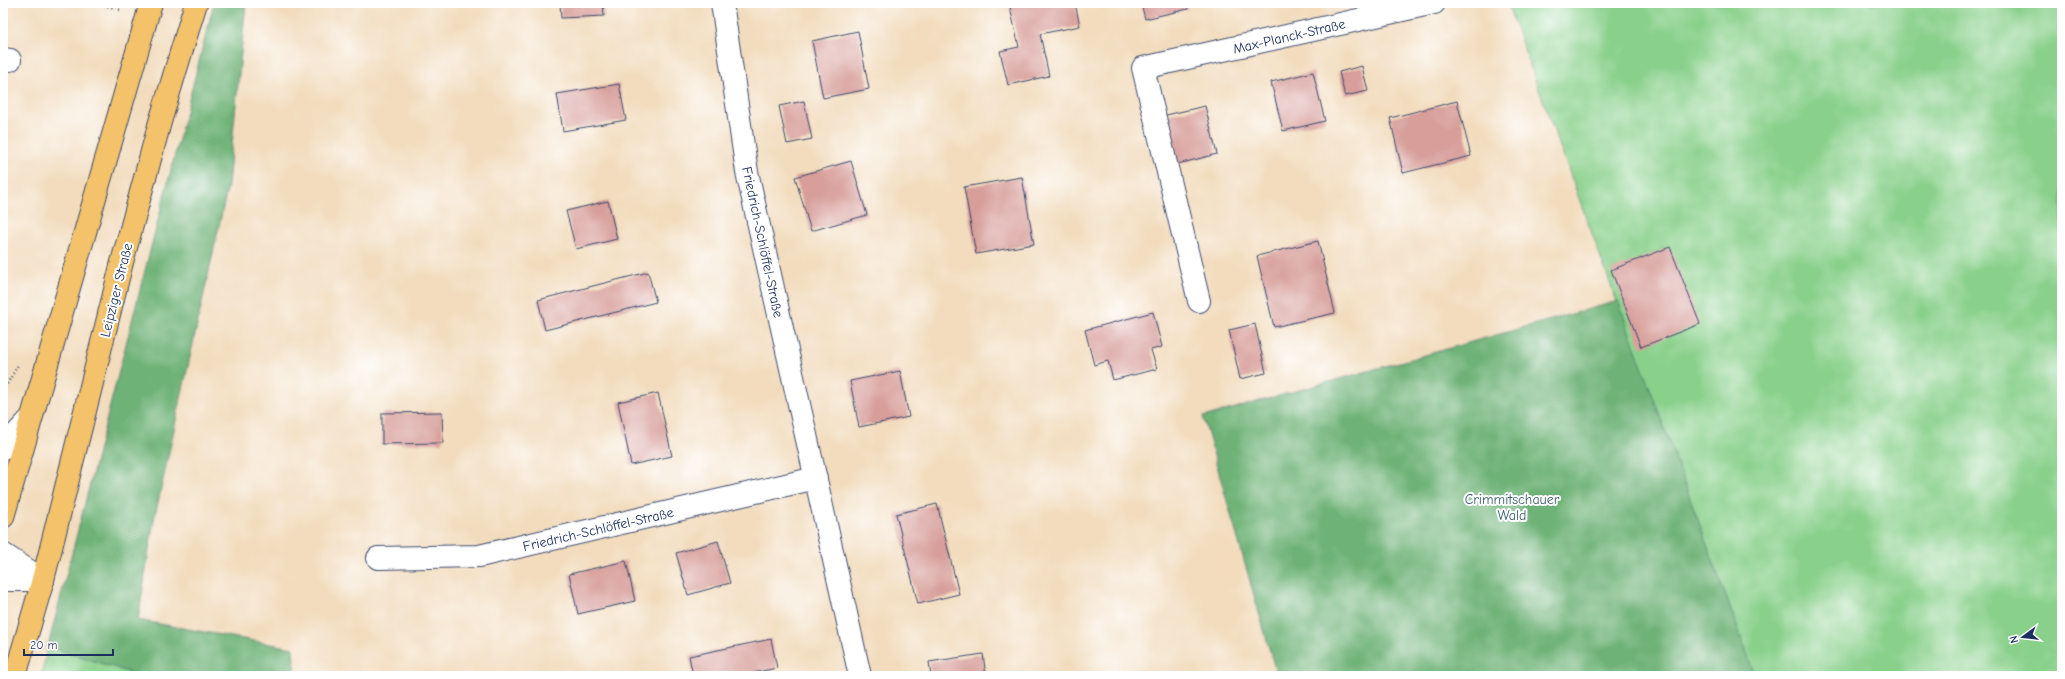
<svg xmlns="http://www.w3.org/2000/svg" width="2065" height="679" font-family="'Comic Neue',sans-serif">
<rect width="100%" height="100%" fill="#fff"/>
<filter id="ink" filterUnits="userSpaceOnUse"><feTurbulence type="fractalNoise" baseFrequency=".025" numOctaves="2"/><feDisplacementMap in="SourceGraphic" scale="8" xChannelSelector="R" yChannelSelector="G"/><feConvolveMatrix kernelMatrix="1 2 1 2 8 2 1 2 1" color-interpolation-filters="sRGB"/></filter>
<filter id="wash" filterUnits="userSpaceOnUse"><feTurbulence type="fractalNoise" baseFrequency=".012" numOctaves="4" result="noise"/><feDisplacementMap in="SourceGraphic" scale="16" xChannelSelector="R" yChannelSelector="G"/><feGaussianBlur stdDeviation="0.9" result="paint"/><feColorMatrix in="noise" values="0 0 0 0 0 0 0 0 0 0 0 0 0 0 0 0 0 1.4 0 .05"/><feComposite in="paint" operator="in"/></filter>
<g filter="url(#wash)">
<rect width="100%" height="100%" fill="#f2dcbd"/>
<g fill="#89d08b" stroke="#528074">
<path d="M1507,3H2062V676H1755Z"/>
<path d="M48,646L141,676H41Z"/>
</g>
<g fill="#6eb277" stroke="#44706a">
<path d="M214,3H246L228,185L153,525L138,620L293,648L295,676H141L48,646Z"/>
<path d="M1618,301L1755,676H1277L1203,417Z"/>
</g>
<g id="blocks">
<g fill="#d79e9a">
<path d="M560,3H603L604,16L561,18Z"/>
<path d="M1009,3H1075L1080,26L1040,34L1049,76L1008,85L1000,51L1019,47Z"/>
<path d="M1141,3H1186L1188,9L1145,19Z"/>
<path d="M858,31L869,89L823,98L812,41Z"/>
<path d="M1362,66L1368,91L1345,96L1339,72Z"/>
<path d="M1313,72L1325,121L1283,131L1271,82Z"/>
<path d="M619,84L626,120L563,131L557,94Z"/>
<path d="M804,101L812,139L787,144L779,106Z"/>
<path d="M1457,101L1471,156L1403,173L1390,118Z"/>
<path d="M1205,106L1217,154L1174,165L1162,116Z"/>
<path d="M851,161L867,215L811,231L795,177Z"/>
<path d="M1022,177L1034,244L976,254L964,187Z"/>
<path d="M608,201L617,239L576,249L566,211Z"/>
<path d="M1318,241L1335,313L1274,327L1257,256Z"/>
<path d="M1670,247L1700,324L1641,347L1611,270Z"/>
<path d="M648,272L656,302L545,330L538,300Z"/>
<path d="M1153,312L1162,347L1151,350L1157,369L1113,380L1108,361L1094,365L1085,330Z"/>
<path d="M1255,324L1266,373L1240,379L1229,330Z"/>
<path d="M900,371L909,417L859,427L850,381Z"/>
<path d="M658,393L672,456L631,465L618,402Z"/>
<path d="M442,412L443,443L382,444V413Z"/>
<path d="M937,504L959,594L918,604L896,514Z"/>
<path d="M718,541L730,583L688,595L676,553Z"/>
<path d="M626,561L635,601L578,614L569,574Z"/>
<path d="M771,639L777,668L738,676H693L689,656Z"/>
<path d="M983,654L986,676H931L929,662Z"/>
</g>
</g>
</g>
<g filter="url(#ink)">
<use href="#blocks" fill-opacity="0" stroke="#3b496c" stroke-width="1"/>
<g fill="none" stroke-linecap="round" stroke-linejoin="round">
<defs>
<g id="minor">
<path d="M722,3L747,172L860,676"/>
<path d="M3,59L10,60"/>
<path d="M1199,301L1143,68L1434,3"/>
<path d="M3,448L31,418"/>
<path d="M3,554L43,580"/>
<path d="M378,558L479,556L816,478"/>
<path d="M3,580H43"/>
</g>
<g id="major">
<path d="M3,517L151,3"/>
<path d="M43,580L121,266L160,122L196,3"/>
</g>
<path id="highway" d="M15,676L43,580"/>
</defs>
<use href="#minor" stroke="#3b496c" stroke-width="24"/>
<use href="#major" stroke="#3b496c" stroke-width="24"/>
<use href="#highway" stroke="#3b496c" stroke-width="24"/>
<g stroke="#3b496c" stroke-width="2.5" stroke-dasharray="1 3" stroke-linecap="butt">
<path d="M96,3L121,10"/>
<path d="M3,391L18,365"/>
</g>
<use href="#minor" stroke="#fff" stroke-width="22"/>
<use href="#major" stroke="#f3c26a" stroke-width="22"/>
<use href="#highway" stroke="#f3c26a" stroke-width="22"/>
</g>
</g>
<g text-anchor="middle" stroke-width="4" stroke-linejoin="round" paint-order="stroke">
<g font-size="14" fill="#1b2f5e" stroke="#fff">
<text transform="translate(1289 36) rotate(-13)" y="5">Max-Planck-Straße</text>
<text transform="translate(763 242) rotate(78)" y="5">Friedrich-Schlöffel-Straße</text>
<text transform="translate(116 290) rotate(-76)" y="5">Leipziger Straße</text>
<text transform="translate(598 529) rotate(-13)" y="5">Friedrich-Schlöffel-Straße</text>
</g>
<g font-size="14" fill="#3c5f6c" stroke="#fff">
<text x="1512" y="504">Crimmitschauer<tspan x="1512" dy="16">Wald</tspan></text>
</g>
</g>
<rect width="2065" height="679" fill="none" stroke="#fff" stroke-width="16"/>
<g transform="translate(2023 637) rotate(255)" stroke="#ffffff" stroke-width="3" paint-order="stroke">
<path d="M0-3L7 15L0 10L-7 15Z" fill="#1b2f5e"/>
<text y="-6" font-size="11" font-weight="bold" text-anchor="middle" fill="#1b2f5e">N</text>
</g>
<path d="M24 649v6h89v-6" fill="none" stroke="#1b2f5e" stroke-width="2"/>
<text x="30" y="649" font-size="12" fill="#1b2f5e" stroke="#ffffff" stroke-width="3" paint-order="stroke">20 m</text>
</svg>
